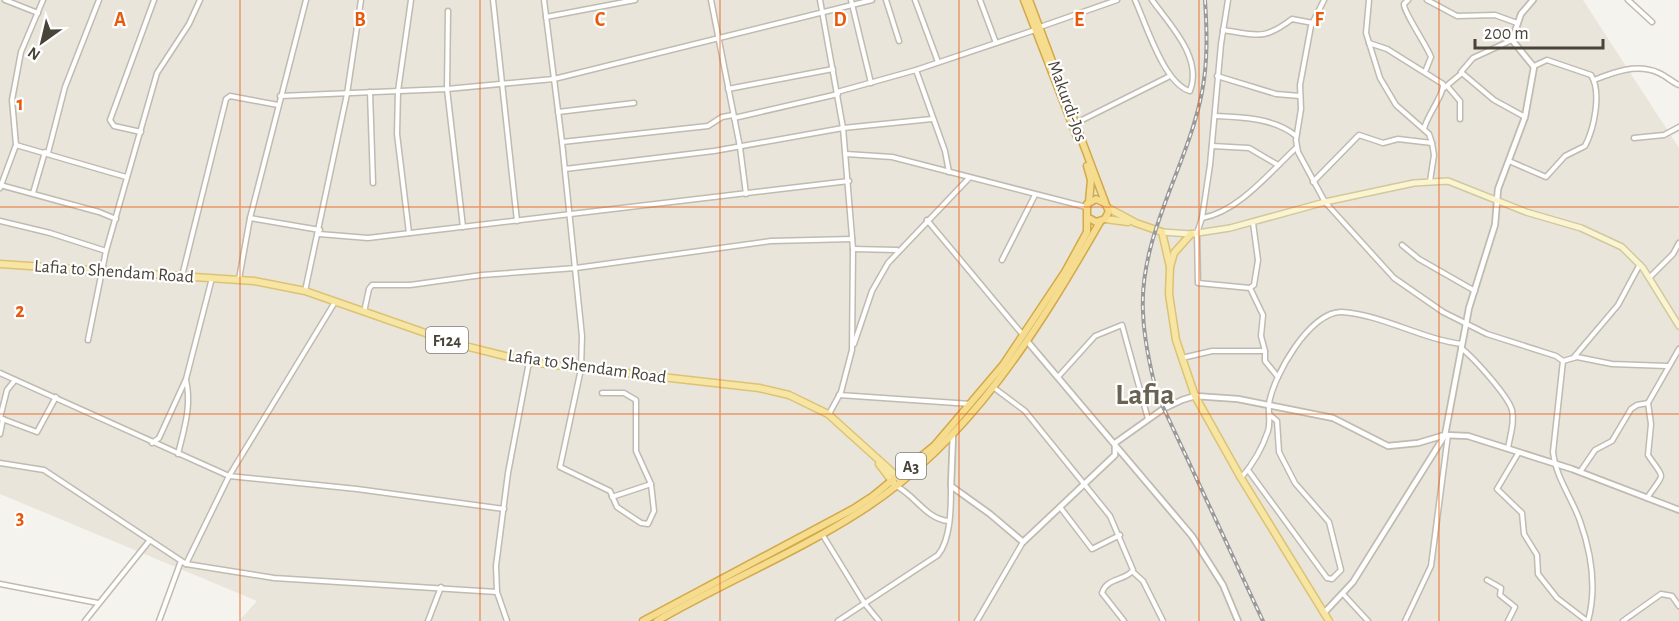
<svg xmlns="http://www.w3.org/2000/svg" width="1679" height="621" font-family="'Alegreya Sans',sans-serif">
<rect width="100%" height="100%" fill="#f5f3ed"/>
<path fill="#e9e5db" d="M0,0H1583L1679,148V621H239L257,601L0,494Z"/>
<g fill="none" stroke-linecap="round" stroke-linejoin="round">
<defs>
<g id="minor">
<path d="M5,0L38,13"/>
<path d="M493,0L517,221"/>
<path d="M544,0L562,142L582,336L581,369L560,467L610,491L617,507L641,523L648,524L654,511L651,484L636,451V400L624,393H602"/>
<path d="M711,0L740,147L746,194"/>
<path d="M820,0L843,128L853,249L852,350L841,392L829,414"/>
<path d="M851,0L871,83"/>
<path d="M886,0L899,41"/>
<path d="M915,0L938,62"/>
<path d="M980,0L996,43"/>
<path d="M1135,0C1146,24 1164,84 1190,91C1203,58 1170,25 1152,0"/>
<path d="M1228,0L1221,44L1210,165L1202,218L1197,233L1198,283L1250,288"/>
<path d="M1324,0L1311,26L1300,85L1301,109L1296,140L1298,152L1325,202L1394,278L1443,312L1487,334L1556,356L1563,361L1553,452C1556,478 1572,498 1580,521C1591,552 1597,588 1588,621"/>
<path d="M1369,0L1366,33L1380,78L1396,105L1429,134L1432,143L1434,155L1430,181"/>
<path d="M1408,0L1404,4C1403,11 1427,46 1431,57L1425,72"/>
<path d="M1427,0L1457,16L1495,15L1517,23"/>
<path d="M1628,0L1652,22"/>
<path d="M448,11L447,89L463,227"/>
<path d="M546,17L635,0"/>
<path d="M1040,27L1117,0"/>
<path d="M1223,30C1257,35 1263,41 1292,19L1313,23"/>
<path d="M1369,43L1387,49L1443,84C1445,93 1426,117 1424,129"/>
<path d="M916,70L945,151L949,172"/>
<path d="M1461,72L1473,58L1512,40"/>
<path d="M1217,76L1276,94L1300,96"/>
<path d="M1594,80C1614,72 1637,63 1659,73C1666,76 1672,82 1679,85"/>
<path d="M1448,87L1460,101V119"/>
<path d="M1444,88L1462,73L1494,100L1525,117"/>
<path d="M728,89L833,69"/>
<path d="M370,92L373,183"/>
<path d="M837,92L916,70L1035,30"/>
<path d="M280,96L447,89L554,79L872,0"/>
<path d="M558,112L634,103"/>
<path d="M1215,116C1241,117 1275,118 1296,136"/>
<path d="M734,118L838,94"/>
<path d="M1076,123L1170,76"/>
<path d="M141,132L114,126L110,120L154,0"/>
<path d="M1634,138L1664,135L1679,127"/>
<path d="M562,142L708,126L722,117L733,115"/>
<path d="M16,145L126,177"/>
<path d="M1212,146L1249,148L1278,165"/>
<path d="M48,153L65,87L99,0"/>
<path d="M846,154L892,157L1086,207"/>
<path d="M1509,161L1546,177L1565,156L1585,146C1594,129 1602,92 1591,75L1547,60L1534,66"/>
<path d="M565,169L714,151L843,128L932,119"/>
<path d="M1313,182L1359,135L1383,143L1398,139L1432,143"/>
<path d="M0,185L99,212L116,219"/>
<path d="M0,188L16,145L12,100L21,52L43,0"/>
<path d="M33,193L45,152"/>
<path d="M250,218L320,230"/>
<path d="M1202,218C1238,212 1270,172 1296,148"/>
<path d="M927,220L1023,335"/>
<path d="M0,221L50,233L106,251"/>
<path d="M1253,223L1258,260L1254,285L1250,288L1263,315L1261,336L1265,351"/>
<path d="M409,233L397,134L398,91L411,0"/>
<path d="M319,234L368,238L849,181"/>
<path d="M1402,245L1419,259L1475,291"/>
<path d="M853,249L897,250"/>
<path d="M1002,260L1035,195"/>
<path d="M182,276L226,99L230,96L278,105"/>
<path d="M1649,278L1673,254L1679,243"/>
<path d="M239,279L250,218L306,0"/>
<path d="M305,291L347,94L361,0"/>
<path d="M364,312L369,289L372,285H410L482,275L576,268L771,241L852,239"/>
<path d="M88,340L106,251L157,73L189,24L200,0"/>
<path d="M854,344L872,291L888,263L969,178"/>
<path d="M1461,348C1474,358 1508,396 1512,410C1515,422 1510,436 1508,448"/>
<path d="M1574,357L1618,305L1640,264"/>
<path d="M1182,358L1212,351H1265V361L1278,377"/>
<path d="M1563,361L1577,357L1612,364L1667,366"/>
<path d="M0,373L229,476L357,489L504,509"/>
<path d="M1058,377L1095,336L1122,325L1148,419"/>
<path d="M993,387L1025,411L1110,516L1133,570C1126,581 1107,577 1102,593L1124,621"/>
<path d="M839,395L971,404"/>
<path d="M0,418L37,432L56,397"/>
<path d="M0,418L7,390L15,380"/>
<path d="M0,434L3,419"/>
<path d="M152,443L159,438L186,379L212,278"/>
<path d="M1519,452L1497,489L1522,513L1524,534L1537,555L1538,574L1557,598L1587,621"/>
<path d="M178,454C184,429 192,406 186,380"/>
<path d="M0,463L44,470L186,564L274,578L497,592"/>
<path d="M1248,470L1327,578L1332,579L1341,570L1329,522L1295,483L1279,452L1277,421L1270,415"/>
<path d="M1580,472L1595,450L1612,441L1631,409L1637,405L1648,403"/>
<path d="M1241,478C1253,464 1262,449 1268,431C1271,422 1268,413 1269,404C1273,376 1310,311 1342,312C1383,315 1421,339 1462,344"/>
<path d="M896,486C915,495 926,519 948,521"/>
<path d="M612,497L651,484"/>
<path d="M1647,498C1666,470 1665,481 1648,455L1651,424L1648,403L1679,349"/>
<path d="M1060,507L1092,549L1120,535"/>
<path d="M822,534L865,604L879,621"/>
<path d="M186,564L229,476L335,302"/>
<path d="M1133,572L1143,581L1163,621"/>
<path d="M1487,580L1501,588L1500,595L1515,607L1508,621"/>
<path d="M0,584L98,603"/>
<path d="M1344,595L1368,621"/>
<path d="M85,621L150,540"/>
<path d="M159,621L181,561"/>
<path d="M428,621L441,587"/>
<path d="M507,621L497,592L496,566L508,473L529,362"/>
<path d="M838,621L938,555C951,539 951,507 951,487"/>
<path d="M977,621L1023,542"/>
<path d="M1405,621L1431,566L1448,435"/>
<path d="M1623,621L1661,594L1672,596L1679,606"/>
</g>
<g id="tertiary">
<path d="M1027,341L1192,536L1223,585L1238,621"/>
<path d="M953,433L951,486L990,514L1023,542L1115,455V443L1163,409L1182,400L1195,396L1238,399L1333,418L1388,446L1418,443L1445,435L1468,436L1572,469L1679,510"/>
<path d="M1324,613L1353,582L1445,435L1469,308L1495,225L1498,189L1525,117L1534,67L1512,40L1521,14L1533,0"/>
</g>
<path id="secondary" d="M1162,232L1191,234L1230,228L1325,202L1414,183L1448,181L1526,212L1581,228L1622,247L1643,268L1679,326"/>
<g id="primary">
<path d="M1108,208L1136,223L1162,232L1170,267L1169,294L1176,340L1195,396L1241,478L1329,621"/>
<path d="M1105,219L1128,222"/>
<path d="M0,264L254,281L305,291L457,344L529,362L759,388L789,395L828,414L900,479"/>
<path d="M1170,267L1174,253L1191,234"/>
<path d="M879,464L895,485"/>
</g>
<g id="trunk">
<path d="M1024,0L1077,137"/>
<path d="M1029,0L1105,202"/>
<path d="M1087,166L1091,180L1089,202"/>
<path d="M643,621L853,509L873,496L935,445L1003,365L1065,272L1087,232V204L1096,199L1105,203L1109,211L1105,219L1096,222L1087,217"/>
<path d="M657,621C724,582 796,553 861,511C969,442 1038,330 1100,222"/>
</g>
</defs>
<use href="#minor" stroke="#c0bbb0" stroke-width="7"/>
<use href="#tertiary" stroke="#c0bbb0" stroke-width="8"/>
<use href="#secondary" stroke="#d1c8a0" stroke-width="8"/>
<use href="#primary" stroke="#dcc374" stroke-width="9"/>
<use href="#trunk" stroke="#d3a949" stroke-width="9"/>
<use href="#minor" stroke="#fff" stroke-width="4"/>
<use href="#tertiary" stroke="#fff" stroke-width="4.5"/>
<use href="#secondary" stroke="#fbf4d1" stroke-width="5"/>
<use href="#primary" stroke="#f7e5a4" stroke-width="6"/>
<use href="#trunk" stroke="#f5dc8e" stroke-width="6"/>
<defs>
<path id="rail" d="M1205,0C1207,31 1208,61 1202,92C1188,166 1139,235 1143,312C1144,340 1150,367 1157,394L1263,621"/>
</defs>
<use href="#rail" stroke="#9a9a9a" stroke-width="4"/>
<use href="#rail" stroke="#fff" stroke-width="1.5" stroke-dasharray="4.5" stroke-linecap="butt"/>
</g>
<path fill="none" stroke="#e8590c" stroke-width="1.5" stroke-opacity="0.55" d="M240,0V621M480,0V621M720,0V621M959,0V621M1199,0V621M1439,0V621M0,207H1679M0,414H1679"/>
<g text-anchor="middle" stroke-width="4.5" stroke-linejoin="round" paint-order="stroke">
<g fill="#fff" stroke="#807c75" stroke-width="1.5">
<rect x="426" y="327" width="42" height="26" rx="4.5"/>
<rect x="896" y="453" width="30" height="26" rx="4.5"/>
</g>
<g font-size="16" font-weight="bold" fill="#49443a">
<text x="447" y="346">F124</text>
<text x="911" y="472">A3</text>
</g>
<g font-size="18" fill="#49443a" stroke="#fff">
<text transform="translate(1068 101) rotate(70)" y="6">Makurdi-Jos</text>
<text transform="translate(114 271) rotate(4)" y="6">Lafia to Shendam Road</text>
<text transform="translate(587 366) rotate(8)" y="6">Lafia to Shendam Road</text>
</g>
<g font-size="30" font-weight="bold" fill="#6b6352" stroke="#fff">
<text x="1145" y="404">Lafia</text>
</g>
</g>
<g font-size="20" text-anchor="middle" font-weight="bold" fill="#e8590c" stroke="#fff" stroke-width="4.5" stroke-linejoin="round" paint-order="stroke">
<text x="120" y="26">A</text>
<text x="360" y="26">B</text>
<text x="600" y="26">C</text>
<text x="840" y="26">D</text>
<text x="1079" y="26">E</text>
<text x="1319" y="26">F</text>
<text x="20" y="110">1</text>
<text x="20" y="317">2</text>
<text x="20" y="524">3</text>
</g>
<g transform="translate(42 42) rotate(214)" stroke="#ffffff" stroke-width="4.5" paint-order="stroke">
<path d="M0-4.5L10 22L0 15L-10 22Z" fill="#49443a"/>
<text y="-9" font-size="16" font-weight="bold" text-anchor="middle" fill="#49443a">N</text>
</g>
<path d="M1475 39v9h128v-9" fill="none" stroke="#49443a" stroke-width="3"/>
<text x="1484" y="39" font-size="18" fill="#49443a" stroke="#ffffff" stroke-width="4.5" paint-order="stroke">200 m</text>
</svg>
